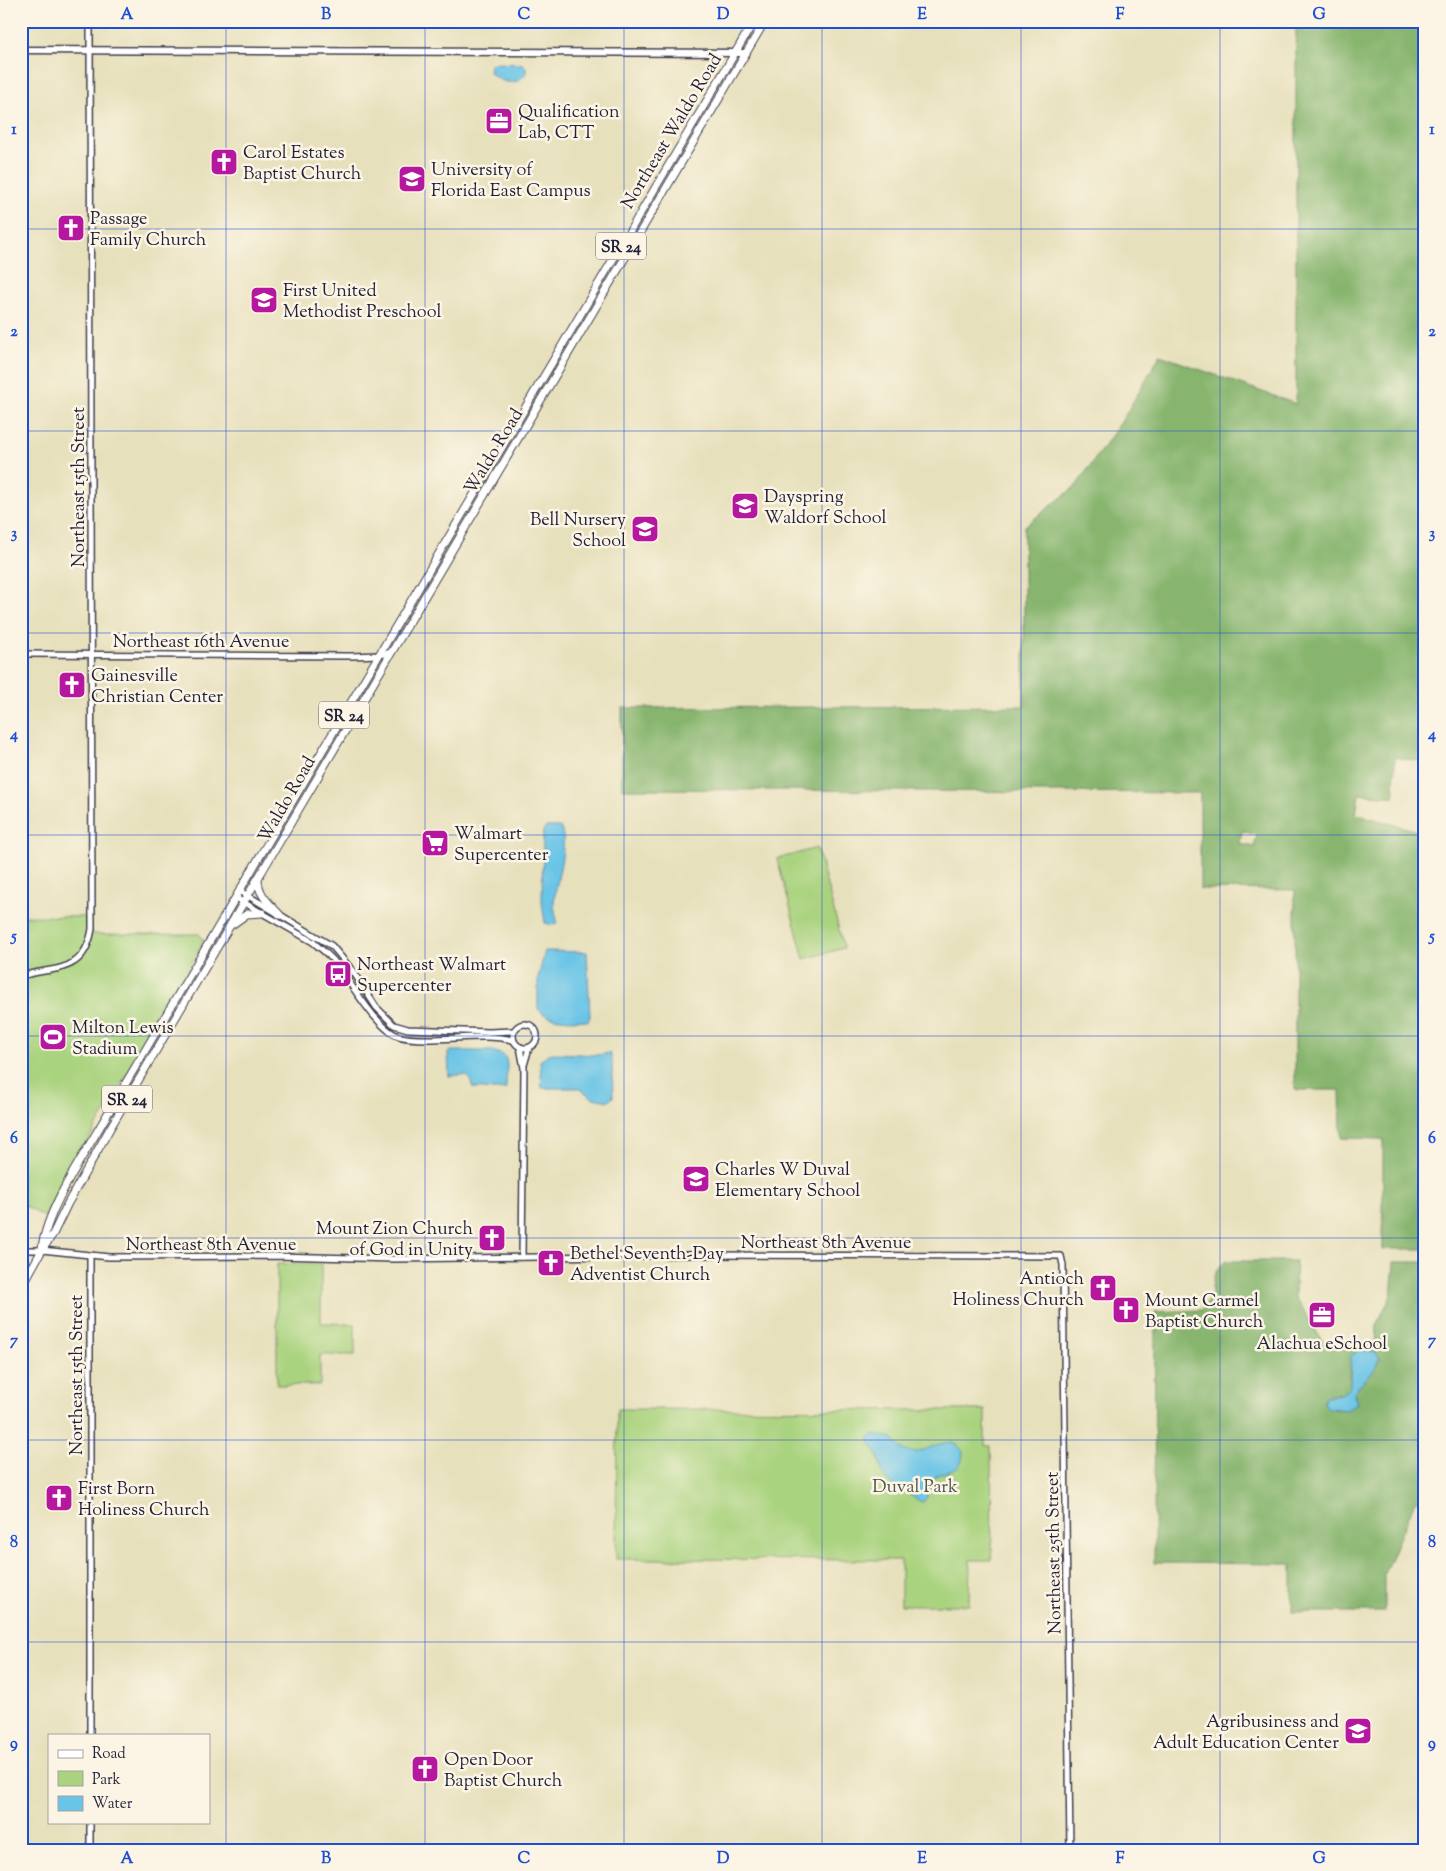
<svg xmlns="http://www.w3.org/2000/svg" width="1446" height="1871" font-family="'Sorts Mill Goudy',serif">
<rect width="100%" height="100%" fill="#fcf5e5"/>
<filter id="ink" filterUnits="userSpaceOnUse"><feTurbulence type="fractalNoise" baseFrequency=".02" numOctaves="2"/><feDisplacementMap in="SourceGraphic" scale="10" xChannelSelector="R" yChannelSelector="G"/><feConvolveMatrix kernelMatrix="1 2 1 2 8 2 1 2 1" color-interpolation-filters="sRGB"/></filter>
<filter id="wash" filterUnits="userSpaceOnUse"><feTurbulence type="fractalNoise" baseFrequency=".0096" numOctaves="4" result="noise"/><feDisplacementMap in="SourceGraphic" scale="20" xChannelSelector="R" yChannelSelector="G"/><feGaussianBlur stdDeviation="1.12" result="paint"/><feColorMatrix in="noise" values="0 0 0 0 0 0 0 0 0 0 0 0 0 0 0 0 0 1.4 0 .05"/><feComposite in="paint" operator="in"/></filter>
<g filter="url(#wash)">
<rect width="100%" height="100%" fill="#e7e0bc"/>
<g fill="#aad37f" stroke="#667a5d">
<path d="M817,848L844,948L804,959L777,859Z"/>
<path d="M21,916L85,917L93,934H199L204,941L44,1217L21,1203Z"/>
<path d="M277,1264H321V1323L355,1324V1355H320V1385H277Z"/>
<path d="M617,1409L985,1410V1446H991L992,1560H970L969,1605H901V1560L616,1559Z"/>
</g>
<g fill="#87b56e" stroke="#546c54" fill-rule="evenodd">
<path d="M1296,21H1425V762L1395,757L1394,797L1359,794L1356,814L1425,833V1249H1383V1139L1341,1138L1340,1090H1295V890L1200,889V793L622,789V708L1024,706V527L1076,486L1123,419L1160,355L1296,404ZM1242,831L1257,835L1254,847L1240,844Z"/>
<path d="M1226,1261H1296L1295,1297L1325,1345H1376L1377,1323L1391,1296L1394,1262H1425V1500L1415,1501L1384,1574V1612H1292V1564L1154,1563L1155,1312L1201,1310L1212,1297C1212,1280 1212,1273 1226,1261ZM1365,1350L1376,1353L1380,1359C1376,1370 1354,1386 1355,1395C1355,1398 1356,1400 1357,1403C1346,1410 1337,1413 1325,1405L1323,1400L1328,1395C1337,1395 1350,1395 1351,1383C1351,1380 1349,1377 1349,1375C1349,1369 1352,1364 1351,1358Z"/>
</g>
<g fill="#69c4e7" stroke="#467391">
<path d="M494,63L523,64L526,68V73C514,88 503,83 489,72L490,65Z"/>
<path d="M546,827H560C570,842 554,886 554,904C554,910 557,917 557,923L554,925L545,923L542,903L543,831Z"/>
<path d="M545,951L587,952L590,1017L588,1021C572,1019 549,1022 538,1009V978Z"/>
<path d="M450,1051H492L503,1055L506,1059L507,1064L506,1089L494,1090L473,1088C467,1071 467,1075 449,1076L448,1053Z"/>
<path d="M554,1053L598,1055L610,1053L612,1061L613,1097L609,1101L593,1098L579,1088H542L540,1061L548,1054Z"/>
<path d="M1360,1350L1376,1353L1380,1359L1377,1366L1356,1389L1354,1393L1357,1403L1346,1410L1328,1408L1323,1402L1326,1397L1341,1395L1350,1387L1351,1356Z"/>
<path d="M874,1434L892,1438C914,1470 929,1438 956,1443L963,1452C962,1479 943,1466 933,1480C929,1486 929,1497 923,1502L920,1501L888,1482L884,1477L878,1456L868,1438Z"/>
</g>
</g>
<g filter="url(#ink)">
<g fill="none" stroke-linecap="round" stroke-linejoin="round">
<defs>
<g id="minor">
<path d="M21,654L351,656L380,655L391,652"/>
<path d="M240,891L332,946L352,970L376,1007L394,1025L408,1029L489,1032L513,1031"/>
<path d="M236,898L313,942C320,948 327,953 333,960C350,980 375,1027 398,1036C407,1039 419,1039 428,1039C457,1039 485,1034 513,1040"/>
<path d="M21,976C55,966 84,975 92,929L90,21"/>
<circle cx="525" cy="1036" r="12"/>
<path d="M520,1047L524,1068L522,1257"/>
<path d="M524,1065L529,1048"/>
<path d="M21,1250H42L109,1257L275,1256L394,1259L692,1255L1061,1256L1063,1265L1070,1850"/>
<path d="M90,1255V1735"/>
<path d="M90,1822V1850"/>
</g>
<path id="major" d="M21,50L746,53"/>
<g id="highway">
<path d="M258,879C258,895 270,904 280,915"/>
<path d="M233,924L247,914L262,913"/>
<path d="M42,1248C47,1209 81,1160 101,1125L754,21"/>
<path d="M21,1255L26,1264V1277"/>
<path d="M21,1288L42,1250L53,1234L68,1203L109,1130L765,21"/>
</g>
</defs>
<use href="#minor" stroke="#403e4e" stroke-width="8"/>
<use href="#major" stroke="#403e4e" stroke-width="9"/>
<use href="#highway" stroke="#403e4e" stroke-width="9"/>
<use href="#minor" stroke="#fff" stroke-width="5"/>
<use href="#major" stroke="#fff" stroke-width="6"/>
<use href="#highway" stroke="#fff" stroke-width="7"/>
</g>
</g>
<path fill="none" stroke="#1d4ed8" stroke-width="1" stroke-opacity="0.55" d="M226,21V1850M425,21V1850M624,21V1850M822,21V1850M1021,21V1850M1220,21V1850M21,229H1425M21,431H1425M21,633H1425M21,835H1425M21,1036H1425M21,1238H1425M21,1440H1425M21,1642H1425"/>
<defs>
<symbol id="office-square" viewBox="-11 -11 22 22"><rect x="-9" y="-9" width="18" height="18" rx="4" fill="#b5179e" stroke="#fcf5e5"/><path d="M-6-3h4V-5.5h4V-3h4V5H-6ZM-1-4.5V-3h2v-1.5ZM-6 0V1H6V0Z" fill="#fff"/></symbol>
<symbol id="church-square" viewBox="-11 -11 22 22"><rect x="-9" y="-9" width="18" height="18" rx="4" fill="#b5179e" stroke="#fcf5e5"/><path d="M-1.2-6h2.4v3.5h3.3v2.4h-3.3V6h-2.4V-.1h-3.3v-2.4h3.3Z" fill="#fff"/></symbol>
<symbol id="university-square" viewBox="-11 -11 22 22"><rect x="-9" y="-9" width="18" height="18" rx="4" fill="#b5179e" stroke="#fcf5e5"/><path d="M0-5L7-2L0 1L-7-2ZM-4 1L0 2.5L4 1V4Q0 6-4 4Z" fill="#fff"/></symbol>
<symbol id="school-square" viewBox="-11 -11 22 22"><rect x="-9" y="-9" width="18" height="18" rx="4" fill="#b5179e" stroke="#fcf5e5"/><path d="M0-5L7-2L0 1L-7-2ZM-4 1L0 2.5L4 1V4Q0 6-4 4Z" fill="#fff"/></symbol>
<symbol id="supermarket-square" viewBox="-11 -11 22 22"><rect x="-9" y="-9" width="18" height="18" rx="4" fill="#b5179e" stroke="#fcf5e5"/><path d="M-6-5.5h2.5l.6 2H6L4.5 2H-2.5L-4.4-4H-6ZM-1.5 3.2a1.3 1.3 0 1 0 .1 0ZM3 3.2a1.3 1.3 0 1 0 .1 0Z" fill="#fff"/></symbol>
<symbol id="bus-square" viewBox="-11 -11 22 22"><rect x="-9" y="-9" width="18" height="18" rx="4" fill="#b5179e" stroke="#fcf5e5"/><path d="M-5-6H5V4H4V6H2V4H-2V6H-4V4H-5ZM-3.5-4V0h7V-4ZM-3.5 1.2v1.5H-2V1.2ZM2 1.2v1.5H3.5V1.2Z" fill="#fff"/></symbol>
<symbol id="stadium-square" viewBox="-11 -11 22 22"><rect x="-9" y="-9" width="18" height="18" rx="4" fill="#b5179e" stroke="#fcf5e5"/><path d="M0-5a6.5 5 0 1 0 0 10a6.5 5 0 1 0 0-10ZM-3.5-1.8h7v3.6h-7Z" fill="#fff"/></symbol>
</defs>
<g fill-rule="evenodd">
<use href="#office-square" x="483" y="105" width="32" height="32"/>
<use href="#church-square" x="208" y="146" width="32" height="32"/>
<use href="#university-square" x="396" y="163" width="32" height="32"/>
<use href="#church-square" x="55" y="212" width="32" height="32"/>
<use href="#school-square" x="248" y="284" width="32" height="32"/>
<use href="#school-square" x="729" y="490" width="32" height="32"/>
<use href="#school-square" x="629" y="513" width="32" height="32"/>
<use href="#church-square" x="56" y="669" width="32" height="32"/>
<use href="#supermarket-square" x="419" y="827" width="32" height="32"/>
<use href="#bus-square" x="322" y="958" width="32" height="32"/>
<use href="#stadium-square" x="37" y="1021" width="32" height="32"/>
<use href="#school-square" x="680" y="1163" width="32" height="32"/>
<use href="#church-square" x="476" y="1222" width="32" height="32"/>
<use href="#church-square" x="535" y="1247" width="32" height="32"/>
<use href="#church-square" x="1087" y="1272" width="32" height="32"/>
<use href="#church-square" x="1110" y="1294" width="32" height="32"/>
<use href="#office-square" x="1306" y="1299" width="32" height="32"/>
<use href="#church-square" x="43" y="1482" width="32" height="32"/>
<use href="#school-square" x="1342" y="1715" width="32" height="32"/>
<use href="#church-square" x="409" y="1753" width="32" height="32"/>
</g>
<g text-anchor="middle" stroke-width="5" stroke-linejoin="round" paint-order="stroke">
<g fill="#fcf5e5" stroke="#63616e" stroke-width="1">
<rect x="596" y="232.5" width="50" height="27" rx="4"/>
<rect x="319" y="701.5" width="50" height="27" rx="4"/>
<rect x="102" y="1085.5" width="50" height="27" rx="4"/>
</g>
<g font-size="16" font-weight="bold" fill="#22223b">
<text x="621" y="252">SR 24</text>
<text x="344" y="721">SR 24</text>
<text x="127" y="1105">SR 24</text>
</g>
<g font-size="18" fill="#22223b" stroke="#fcf5e5" text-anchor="start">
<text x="518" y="117">Qualification<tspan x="518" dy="21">Lab, CTT</tspan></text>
<text x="243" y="158">Carol Estates<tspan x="243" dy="21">Baptist Church</tspan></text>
<text x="431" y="175">University of<tspan x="431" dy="21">Florida East Campus</tspan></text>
<text x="90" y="224">Passage<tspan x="90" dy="21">Family Church</tspan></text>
<text x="283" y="296">First United<tspan x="283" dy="21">Methodist Preschool</tspan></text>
<text x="764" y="502">Dayspring<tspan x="764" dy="21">Waldorf School</tspan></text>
<text x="626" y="525" text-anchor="end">Bell Nursery<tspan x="626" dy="21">School</tspan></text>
<text x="91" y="681">Gainesville<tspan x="91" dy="21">Christian Center</tspan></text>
<text x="454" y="839">Walmart<tspan x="454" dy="21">Supercenter</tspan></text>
<text x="357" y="970">Northeast Walmart<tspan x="357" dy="21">Supercenter</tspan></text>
<text x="72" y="1033">Milton Lewis<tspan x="72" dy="21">Stadium</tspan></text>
<text x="715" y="1175">Charles W Duval<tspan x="715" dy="21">Elementary School</tspan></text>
<text x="473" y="1234" text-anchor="end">Mount Zion Church<tspan x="473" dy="21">of God in Unity</tspan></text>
<text x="570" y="1259">Bethel Seventh-Day<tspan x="570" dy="21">Adventist Church</tspan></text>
<text x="1084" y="1284" text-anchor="end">Antioch<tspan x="1084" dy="21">Holiness Church</tspan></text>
<text x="1145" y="1306">Mount Carmel<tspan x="1145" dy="21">Baptist Church</tspan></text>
<text x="1322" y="1349" text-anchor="middle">Alachua eSchool</text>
<text x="78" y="1494">First Born<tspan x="78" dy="21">Holiness Church</tspan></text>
<text x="1339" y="1727" text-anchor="end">Agribusiness and<tspan x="1339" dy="21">Adult Education Center</tspan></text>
<text x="444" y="1765">Open Door<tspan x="444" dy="21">Baptist Church</tspan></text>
</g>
<g font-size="18" fill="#22223b" stroke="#fcf5e5">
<text transform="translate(671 131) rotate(-59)" y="6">Northeast Waldo Road</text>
<text transform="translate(493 451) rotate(-59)" y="6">Waldo Road</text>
<text transform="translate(78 487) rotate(-90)" y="6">Northeast 15th Street</text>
<text x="201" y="647">Northeast 16th Avenue</text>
<text transform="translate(286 799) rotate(-60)" y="6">Waldo Road</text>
<text x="826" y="1248">Northeast 8th Avenue</text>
<text x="211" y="1250">Northeast 8th Avenue</text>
<text transform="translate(76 1375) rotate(-90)" y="6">Northeast 15th Street</text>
<text transform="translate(1053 1553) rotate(-91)" y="6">Northeast 25th Street</text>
</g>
<g font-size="18" fill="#4b574f" stroke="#fcf5e5">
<text x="915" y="1492">Duval Park</text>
</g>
</g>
<rect width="1446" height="1871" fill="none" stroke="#fcf5e5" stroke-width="55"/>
<rect x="48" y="1734" width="162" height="90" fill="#fcf5e5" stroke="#a5a1a1"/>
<rect x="58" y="1750" width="25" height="8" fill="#ffffff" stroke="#a5a1a1"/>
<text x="92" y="1758" font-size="15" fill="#22223b">Road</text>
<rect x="58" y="1771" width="25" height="15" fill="#aad37f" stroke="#a5a1a1"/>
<text x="92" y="1784" font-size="15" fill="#22223b">Park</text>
<rect x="58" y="1796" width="25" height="15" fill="#69c4e7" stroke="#a5a1a1"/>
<text x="92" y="1808" font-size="15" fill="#22223b">Water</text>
<rect x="28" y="28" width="1390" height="1816" fill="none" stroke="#1d4ed8" stroke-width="2"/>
<g font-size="16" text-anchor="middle" font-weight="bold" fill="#1d4ed8">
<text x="127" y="19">A</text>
<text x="326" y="19">B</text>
<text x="524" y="19">C</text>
<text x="723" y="19">D</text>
<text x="922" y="19">E</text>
<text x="1120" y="19">F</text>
<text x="1319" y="19">G</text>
<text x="14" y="134">1</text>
<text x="1432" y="134">1</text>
<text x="14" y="336">2</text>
<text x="1432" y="336">2</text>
<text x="14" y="538">3</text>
<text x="1432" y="538">3</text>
<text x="14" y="739">4</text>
<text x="1432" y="739">4</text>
<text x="14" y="941">5</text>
<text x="1432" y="941">5</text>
<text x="14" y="1143">6</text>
<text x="1432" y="1143">6</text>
<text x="14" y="1345">7</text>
<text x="1432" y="1345">7</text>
<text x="14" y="1547">8</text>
<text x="1432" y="1547">8</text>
<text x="14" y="1748">9</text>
<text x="1432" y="1748">9</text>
<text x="127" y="1863">A</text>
<text x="326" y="1863">B</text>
<text x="524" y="1863">C</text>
<text x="723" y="1863">D</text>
<text x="922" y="1863">E</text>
<text x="1120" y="1863">F</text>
<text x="1319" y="1863">G</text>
</g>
</svg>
